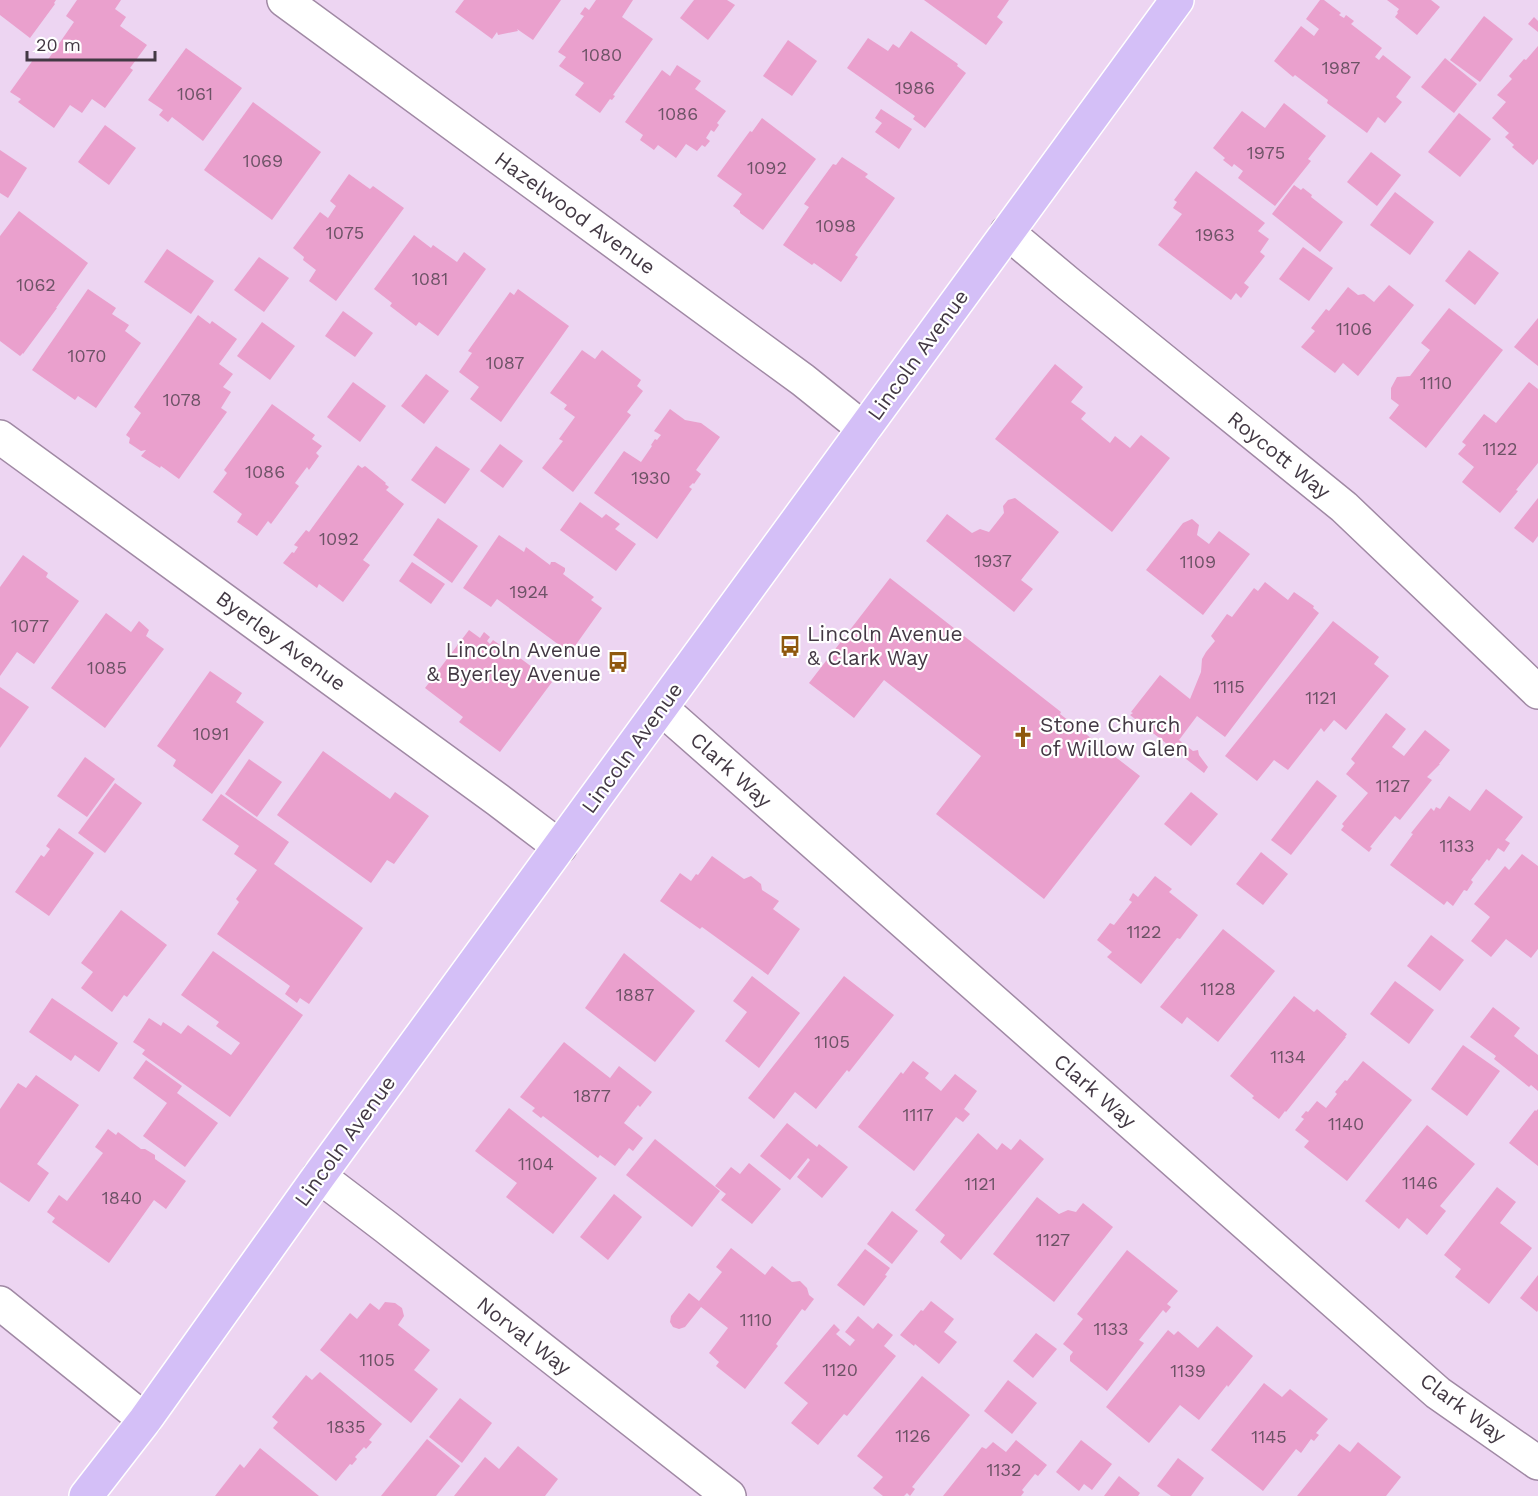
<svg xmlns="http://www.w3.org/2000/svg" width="1538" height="1496" font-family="'Work Sans',sans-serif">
<rect width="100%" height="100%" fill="#edd5f2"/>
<g fill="#eaa0cd">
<path d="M0,0H56L54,3L55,4L30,38L0,15Z"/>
<path d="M77,0H121L115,9L126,17L120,26L147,45L130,68L133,70L105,108L92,99L82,113L70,105L54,128L18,102L21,99L10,92L33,60L43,59L47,61L74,22L66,16Z"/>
<path d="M464,0H561L533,40L517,29L518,31L498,35L497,32L492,39L455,12Z"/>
<path d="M596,0H633L622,17L653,39L613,95L615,96L612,100L610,99L600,113L575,95L584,83L559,66L566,57L558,52L584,16L580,14L585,7L589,10Z"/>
<path d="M694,0H727L735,5L708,40L680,18Z"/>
<path d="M924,0H1009L997,17L1003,22L986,45Z"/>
<path d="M1320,0H1324L1341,13L1339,15L1344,18L1346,15L1354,21L1351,24L1382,48L1375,57L1379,60L1383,55L1411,77L1396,97L1402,102L1385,123L1378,117L1367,133L1327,103L1328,100L1295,75L1293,77L1274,61L1301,26L1314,36L1319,29L1306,19Z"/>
<path d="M1387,0H1431L1440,7L1417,35L1395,17L1398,13L1397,12L1399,9Z"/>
<path d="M1484,16L1513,39L1480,82L1450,60Z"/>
<path d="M1534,17L1538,21V32L1528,24Z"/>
<path d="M911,31L958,64L957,66L966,73L925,128L913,119L915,116L847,68L868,38L888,51L893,44L899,48Z"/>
<path d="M788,40L817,61L792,96L763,76Z"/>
<path d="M1538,46V159L1533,165L1512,147L1514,145L1505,137L1509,133L1492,118L1506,102L1497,95L1512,79L1509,76L1524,59L1526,60Z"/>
<path d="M186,48L242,88L203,141L172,117L168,122L159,115L163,110L148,100Z"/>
<path d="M1445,58L1477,84L1454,113L1421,87Z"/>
<path d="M677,65L701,81L695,89L726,111L717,123L719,125L714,132L711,130L706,138L710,141L705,147L702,145L697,151L686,144L676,158L658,145L654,150L640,140L643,135L625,122L662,70L670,76Z"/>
<path d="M253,102L321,152L272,220L204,170Z"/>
<path d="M1284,103L1326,136L1308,159L1311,161L1275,206L1238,178L1243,171L1234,164L1232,167L1223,160L1225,158L1213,148L1242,111L1265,128Z"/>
<path d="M881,109L912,129L899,149L875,132L882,123L875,118Z"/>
<path d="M1459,113L1491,139L1460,177L1428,152Z"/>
<path d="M762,118L816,159L763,230L740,213V211L733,206L742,194L717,176L750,131L752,132Z"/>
<path d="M105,125L136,148L109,185L78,162Z"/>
<path d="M0,150L27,168L8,198L0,193Z"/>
<path d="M1371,152L1401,175L1377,206L1347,182Z"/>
<path d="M842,157L868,174L865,177L895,198L855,255L858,257L841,282L814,263L812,265L783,245L809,207L804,204L833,164L836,165Z"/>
<path d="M1196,171L1265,223L1258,231L1269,239L1260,252L1265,256L1244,283L1249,287L1241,298L1236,293L1231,300L1158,245L1182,214L1173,208L1177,202L1174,200Z"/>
<path d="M349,174L370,189L373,186L404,208L336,301L309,281L316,270L303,260L304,257L293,248L320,212L328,218L336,206L330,201Z"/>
<path d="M1294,185L1301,190L1303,188L1312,195L1311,197L1343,222L1320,252L1272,214Z"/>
<path d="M1395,192L1434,222L1410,255L1370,225Z"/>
<path d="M19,211L88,263L56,308H57L23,354V353L20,356L0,341V236Z"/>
<path d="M414,235L431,248L433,245L457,262L464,252L486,269L438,336L419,322L416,326L390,306L392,303L374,289Z"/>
<path d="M1303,247L1333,268L1309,301L1279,279Z"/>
<path d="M167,249L214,281L191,314L144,282Z"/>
<path d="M1469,250L1499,273L1475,305L1445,281Z"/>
<path d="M259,257L289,278L264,312L234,290Z"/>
<path d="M1389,285L1414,305L1358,376L1343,363L1335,373L1301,347L1315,331L1311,328L1326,309L1329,311L1348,287L1358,295L1364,294L1374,302Z"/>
<path d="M88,289L116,308L112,314L129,325L125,331L141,343L96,408L78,396L75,400L32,370Z"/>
<path d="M518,289L569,326L501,422L470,399L479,387L459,372L472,353L468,351L510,292L514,295Z"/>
<path d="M1449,308L1503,350L1426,448L1389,418L1399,405L1391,399V388L1397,377L1410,376L1430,350L1421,343Z"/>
<path d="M343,311L373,333L355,357L325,336Z"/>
<path d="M198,315L210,324L212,321L237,339L219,364L233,374L223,387L231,392L221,408L227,412L179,479L161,466L160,468L141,456L146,450L141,451L129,443L130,438L126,435L141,413L134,407Z"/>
<path d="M1538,318V366L1514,347Z"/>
<path d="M262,322L295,346L270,380L237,356Z"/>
<path d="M582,350L595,359L602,350L641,380L637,386L643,391L627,412L631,415L573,492L542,468L563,441L559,439L575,417L564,409L567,405L550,393Z"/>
<path d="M1055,364L1083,387L1071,402L1086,413L1081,419L1110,443L1115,436L1130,448L1141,435L1170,458L1112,532L995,439Z"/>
<path d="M426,374L449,391L424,424L401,406Z"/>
<path d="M353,382L386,406L360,442L327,417Z"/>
<path d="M1529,382L1538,389V463L1516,490L1518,491L1500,513L1462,482L1474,467L1458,454L1466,445L1462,442L1484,414L1496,423Z"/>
<path d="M272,404L315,435L312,439L322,446L316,453L319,456L309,470L307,467L295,483L299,486L271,524L268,521L257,536L237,522L242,514L213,492L227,473L224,470Z"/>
<path d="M670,409L685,420L701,423L720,437L696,470L701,474L694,484L693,483L689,487L692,489L657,539L594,493L624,451L641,462L652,446L651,445L655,439L657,440L661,435L654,431Z"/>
<path d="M500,444L523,461L503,488L480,471Z"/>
<path d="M436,446L470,469L445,504L411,480Z"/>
<path d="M358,465L362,468L365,466L386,483L385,484L389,487L386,490L404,504L363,560L370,565L343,602L319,584L317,588L283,563L292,552L294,553L298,547L294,545L306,530L309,532Z"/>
<path d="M1015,498L1059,532L1021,580L1033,589L1014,612L926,541L947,514L972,533L980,529L989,532L1004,513L1003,506L1008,500Z"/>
<path d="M1538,498V536L1533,543L1514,528Z"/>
<path d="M580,502L602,518L606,514L620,524L615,529L636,544L616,571L560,530Z"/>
<path d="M438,518L478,546L452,583L413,555Z"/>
<path d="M1192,519L1199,525L1197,535L1209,544L1219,531L1250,554L1203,615L1146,570L1183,523Z"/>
<path d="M499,535L524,552L526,547L550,565L551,562H555L565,568V571L563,574L594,597L591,600L602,608L570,653L497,599L491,607L463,588Z"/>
<path d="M23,555L48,573L46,577L79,601L34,664L17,652L0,676V587Z"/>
<path d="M412,562L445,584L431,604L399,581Z"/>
<path d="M890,578L1061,712L1060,714L1140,776L1044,899L936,814L981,756L884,680L854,718L809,683Z"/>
<path d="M1265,582L1288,600L1294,592L1314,606L1313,608L1319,613L1225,737L1197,716L1179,740L1193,751L1198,750L1199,755L1208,767L1204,773L1130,715L1133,713L1131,712L1160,675L1190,699L1201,672L1202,659L1206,652L1215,641L1211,636L1227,614L1232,617L1254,588L1258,591Z"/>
<path d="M106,613L131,632L139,621L149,630L146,636L164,649L105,728L51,688Z"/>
<path d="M1333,621L1379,657L1374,664L1389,676L1346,730L1334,720L1324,732L1321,728L1288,770L1274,760L1257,781L1225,756Z"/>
<path d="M469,630L480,638L484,632L490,637L487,641L490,644L493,640L500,645L497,649L511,659L514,657L519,660L520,658L552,682L500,752L459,722L463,717L425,688Z"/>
<path d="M210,671L242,693L236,702L264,722L212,794L173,766L176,760L157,746Z"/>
<path d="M0,687L29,707L0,748Z"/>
<path d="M1386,713L1406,729L1392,747L1404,756L1425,730L1450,750L1439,764H1440L1427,777L1432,780L1400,820L1395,816L1370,847L1372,848L1369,852L1341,830L1344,826L1342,824L1368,793L1346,774L1355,763L1351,759Z"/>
<path d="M323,751L390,799L395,792L429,816L394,864L387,860L371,883L277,815Z"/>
<path d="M85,757L115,779L87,817L57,796Z"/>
<path d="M249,759L282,782L257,817L225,794Z"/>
<path d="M1317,780L1337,796L1291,855L1271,840Z"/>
<path d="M115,783L142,803L105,853L78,833Z"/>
<path d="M1486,789L1523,817L1505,840L1510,843L1504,852L1498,848L1489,861L1487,859L1471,880L1473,882L1467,891L1464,890L1453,906L1447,901L1444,905L1390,865L1413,834L1411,833L1431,808L1434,811L1436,807L1440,809L1449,796L1470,811Z"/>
<path d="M1191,792L1218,814L1191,846L1164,824Z"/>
<path d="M221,794L289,842L274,864L363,928L309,1004L300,998L297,1003L285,994L290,986L217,934L239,902L236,899L257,870L234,854L239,846L202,820Z"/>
<path d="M59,828L94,853L49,916L15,892L41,855L44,857L50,849L46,846Z"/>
<path d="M1261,852L1288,874L1263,905L1236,884Z"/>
<path d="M1522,854L1538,866V949L1531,958L1506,939L1491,957L1471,941L1490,917L1474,904L1505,866L1509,870Z"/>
<path d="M712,856L744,879L751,876L761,884L762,890L779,901L773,909L800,929L768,975L702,927L700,929L660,901L680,873L691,881L696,874L698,875Z"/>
<path d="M1155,876L1172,889L1169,892L1198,915L1180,939L1177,938L1141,984L1107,957L1112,952L1097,940L1110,923L1114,925L1132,902L1129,900L1133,893L1138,897Z"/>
<path d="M121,910L167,945L127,997L124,995L112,1012L81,988L93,972L81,963Z"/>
<path d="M1223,929L1275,971L1218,1042L1187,1017L1182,1024L1160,1007Z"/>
<path d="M1431,935L1464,960L1440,991L1407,966Z"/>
<path d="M213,951L303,1015L230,1117L142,1054L145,1050L133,1042L149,1018L161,1026L163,1022L181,1034L188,1025L231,1055L240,1043L216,1026L219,1022L181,995Z"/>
<path d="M624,953L695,1011L655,1062L585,1008Z"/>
<path d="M752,976L800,1013L759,1068L725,1041L747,1012L733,1001Z"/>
<path d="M844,976L894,1015L849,1072L847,1070L816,1109L795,1092L774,1119L748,1098Z"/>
<path d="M1395,981L1434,1010L1409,1044L1370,1014Z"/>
<path d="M1294,996L1314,1012L1317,1009L1347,1034L1345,1037H1346L1286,1112L1285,1111L1279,1119L1252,1098L1254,1096L1230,1076Z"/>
<path d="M52,998L118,1043L99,1072L75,1055L71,1061L29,1032Z"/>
<path d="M1493,1007L1520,1028L1514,1036L1538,1055V1091L1531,1085L1529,1087L1494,1059L1496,1056L1470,1037Z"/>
<path d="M564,1042L610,1078L619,1066L652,1092L640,1107L638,1105L624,1123L643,1138L633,1151L629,1148L615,1166L600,1155L598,1158L543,1116L541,1118L532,1111L535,1108L520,1097Z"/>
<path d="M1463,1045L1500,1071L1467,1116L1431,1089Z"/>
<path d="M146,1060L182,1086L177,1093L218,1123L185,1167L143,1136L167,1103L133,1078Z"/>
<path d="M913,1061L929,1073L925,1078L941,1091L955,1074L977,1091L964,1109L970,1114L963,1122L956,1117L914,1171L858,1127L901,1072L903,1074Z"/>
<path d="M1363,1061L1412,1100L1347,1181L1304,1147L1309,1141L1295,1130L1304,1119L1301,1117L1306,1111L1308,1112L1317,1101L1326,1108L1337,1094L1335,1092L1345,1080L1347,1081Z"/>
<path d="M36,1075L79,1105L37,1164L49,1173L29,1202L0,1182V1109L18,1083L26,1088Z"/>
<path d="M509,1108L597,1178L553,1234L506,1197L517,1183L475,1151Z"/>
<path d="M1538,1109V1166L1509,1143L1535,1110L1536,1111Z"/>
<path d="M787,1123L817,1147L819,1144L848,1167L822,1198L797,1177L810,1160L808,1158L790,1180L760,1156Z"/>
<path d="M1427,1125L1475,1164L1440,1206L1446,1211L1427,1235L1407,1218L1399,1229L1365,1201Z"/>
<path d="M108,1129L116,1135L118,1132L141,1149H145L155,1155V1159L186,1181L166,1209L154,1200L109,1263L52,1222L55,1218L47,1212L59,1195L67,1201L103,1153L95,1147Z"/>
<path d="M978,1133L997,1150L1002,1143L1011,1150L1020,1139L1044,1159L961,1260L940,1242L945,1235L915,1210Z"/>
<path d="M655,1139L720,1191L692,1227L626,1175Z"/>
<path d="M749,1163L781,1189L752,1224L721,1200L726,1194L715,1186L731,1167L740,1174Z"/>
<path d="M1497,1187L1516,1202L1500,1223L1532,1248L1489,1304L1455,1277L1461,1269L1444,1255Z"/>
<path d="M614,1194L642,1217L608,1260L580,1237Z"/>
<path d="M1037,1197L1059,1214L1068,1210L1076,1212L1083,1203L1113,1227L1054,1302L993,1254Z"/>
<path d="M892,1211L918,1231L892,1264L867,1244Z"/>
<path d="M731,1248L765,1275L772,1266L792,1282L800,1281L807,1288L809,1295L814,1299L805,1311L802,1309L776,1344L778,1346L745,1389L716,1366L719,1362L709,1353L728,1328L701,1307L685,1327L679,1329L673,1327L670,1322L671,1316L689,1293L699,1301L722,1272L716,1267Z"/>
<path d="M865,1249L890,1268L885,1275L887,1276L864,1306L837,1285Z"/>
<path d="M1127,1250L1178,1291L1167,1304L1171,1307L1166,1313L1163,1310L1139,1340L1144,1343L1107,1391L1070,1361V1356L1073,1352L1063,1344L1083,1319L1077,1314Z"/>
<path d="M1538,1275V1310L1537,1312L1520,1298Z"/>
<path d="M931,1301L954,1319L944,1332L957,1342L939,1364L915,1344L914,1346L900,1335L921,1310L923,1311Z"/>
<path d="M385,1302L395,1303L402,1308L404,1316L398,1325L430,1350L414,1370L438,1389L411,1423L320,1350L350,1313L357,1319L370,1303L379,1310Z"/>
<path d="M858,1316L873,1329L878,1323L893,1335L884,1346L896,1356L847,1416L844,1414L818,1445L791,1423L808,1403L784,1383L834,1324L840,1330L836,1334L850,1346L855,1340L845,1332Z"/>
<path d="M1217,1326L1253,1356L1228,1387L1227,1385L1199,1420L1180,1405L1149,1443L1106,1407L1168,1330L1174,1335L1178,1331L1198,1348Z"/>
<path d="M1036,1333L1057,1349L1033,1378L1013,1361Z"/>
<path d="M320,1372L382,1424L369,1440L372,1442L366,1449L364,1447L355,1457L357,1459L352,1465L350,1464L336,1481L273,1428L278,1422L272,1417L306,1375L312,1380Z"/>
<path d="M922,1376L970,1415L912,1487L915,1489L910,1496L907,1493L904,1496H883L873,1488L883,1477L857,1456Z"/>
<path d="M1008,1380L1037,1403L1012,1434L984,1411Z"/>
<path d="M1264,1383L1282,1397L1290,1389L1328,1419L1316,1433L1319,1435L1314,1441L1311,1439L1301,1453L1296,1449L1263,1491L1211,1450Z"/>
<path d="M460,1398L492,1423L462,1463L429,1437Z"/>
<path d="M427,1439L460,1466L436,1496H381Z"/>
<path d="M1016,1440L1047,1465L1038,1476L1035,1474L1022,1490L1024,1492L1021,1496H943L982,1447L986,1449L993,1442L1006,1452Z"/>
<path d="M1081,1440L1112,1464L1092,1490L1084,1484L1079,1491L1056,1472Z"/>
<path d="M1358,1442L1401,1477L1386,1496H1297L1339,1444L1350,1452Z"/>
<path d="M518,1446L558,1479L545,1496H454L485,1457L499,1469Z"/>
<path d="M260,1448L319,1496H215L240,1464L244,1468Z"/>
<path d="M1178,1458L1204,1478L1191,1496H1171L1157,1486Z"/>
<path d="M1119,1476L1140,1493L1138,1496H1104Z"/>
</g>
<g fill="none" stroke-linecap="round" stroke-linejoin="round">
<defs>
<g id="minor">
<path d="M284,0L803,380L864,429"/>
<path d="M1007,232L1069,284L1344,507L1538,692"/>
<path d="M0,437L498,800L560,847"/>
<path d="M661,708L1438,1393L1538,1463"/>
<path d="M319,1176L386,1227L729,1496"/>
<path d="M0,1303L145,1420"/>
</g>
<path id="major" d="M86,1496L145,1420L319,1176L1177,0"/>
</defs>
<use href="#minor" stroke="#a089a4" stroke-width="36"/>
<use href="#major" stroke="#fff" stroke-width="36"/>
<use href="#minor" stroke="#fff" stroke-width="33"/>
<use href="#major" stroke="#d4bff7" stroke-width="33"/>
</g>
<defs>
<symbol id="bus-bare" viewBox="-9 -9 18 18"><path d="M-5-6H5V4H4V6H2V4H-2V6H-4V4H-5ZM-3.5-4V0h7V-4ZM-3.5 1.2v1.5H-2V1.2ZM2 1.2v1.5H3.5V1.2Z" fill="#8f580e" stroke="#fff" stroke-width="2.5" paint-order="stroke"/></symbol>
<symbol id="church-bare" viewBox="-9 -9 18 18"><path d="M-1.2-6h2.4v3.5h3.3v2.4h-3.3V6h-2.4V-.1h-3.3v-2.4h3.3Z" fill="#8f580e" stroke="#fff" stroke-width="2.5" paint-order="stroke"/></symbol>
</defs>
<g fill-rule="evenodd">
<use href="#bus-bare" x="775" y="631" width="30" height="30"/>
<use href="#bus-bare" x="603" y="647" width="30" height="30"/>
<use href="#church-bare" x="1008" y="722" width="30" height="30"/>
</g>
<g text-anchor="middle" stroke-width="4.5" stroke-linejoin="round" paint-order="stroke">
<g font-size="18" fill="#6d5366">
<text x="602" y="61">1080</text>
<text x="1341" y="74">1987</text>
<text x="915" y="94">1986</text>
<text x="195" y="100">1061</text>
<text x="678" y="120">1086</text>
<text x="1266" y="159">1975</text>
<text x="263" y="167">1069</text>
<text x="767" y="174">1092</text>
<text x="836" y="232">1098</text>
<text x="345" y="239">1075</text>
<text x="1215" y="241">1963</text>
<text x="430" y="285">1081</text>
<text x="36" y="291">1062</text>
<text x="1354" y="335">1106</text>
<text x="87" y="362">1070</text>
<text x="505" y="369">1087</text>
<text x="1436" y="389">1110</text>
<text x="182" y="406">1078</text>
<text x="1500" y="455">1122</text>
<text x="265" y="478">1086</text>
<text x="651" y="484">1930</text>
<text x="339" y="545">1092</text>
<text x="993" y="567">1937</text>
<text x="1198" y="568">1109</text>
<text x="529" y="598">1924</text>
<text x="30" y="632">1077</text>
<text x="107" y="674">1085</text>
<text x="1229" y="693">1115</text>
<text x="1321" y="704">1121</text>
<text x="211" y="740">1091</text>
<text x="1393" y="792">1127</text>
<text x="1457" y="852">1133</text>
<text x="1144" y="938">1122</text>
<text x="1218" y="995">1128</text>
<text x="635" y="1001">1887</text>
<text x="832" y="1048">1105</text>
<text x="1288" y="1063">1134</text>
<text x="592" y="1102">1877</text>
<text x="918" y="1121">1117</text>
<text x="1346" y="1130">1140</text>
<text x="536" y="1170">1104</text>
<text x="1420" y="1189">1146</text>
<text x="980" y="1190">1121</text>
<text x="122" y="1204">1840</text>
<text x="1053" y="1246">1127</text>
<text x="756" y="1326">1110</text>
<text x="1111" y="1335">1133</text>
<text x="377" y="1366">1105</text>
<text x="840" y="1376">1120</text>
<text x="1188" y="1377">1139</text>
<text x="346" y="1433">1835</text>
<text x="913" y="1442">1126</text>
<text x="1269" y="1443">1145</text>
<text x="1004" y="1476">1132</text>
</g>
<g font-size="21" fill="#433944" stroke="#fff">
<text transform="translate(575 213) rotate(36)" y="7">Hazelwood Avenue</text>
<text transform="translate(918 355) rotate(-54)" y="7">Lincoln Avenue</text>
<text transform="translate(1279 455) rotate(39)" y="7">Roycott Way</text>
<text transform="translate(281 641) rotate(36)" y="7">Byerley Avenue</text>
<text transform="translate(632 748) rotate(-54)" y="7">Lincoln Avenue</text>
<text transform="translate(731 770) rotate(42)" y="7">Clark Way</text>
<text transform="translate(1095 1091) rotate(41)" y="7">Clark Way</text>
<text transform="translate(345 1141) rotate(-54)" y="7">Lincoln Avenue</text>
<text transform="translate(524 1336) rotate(38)" y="7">Norval Way</text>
<text transform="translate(1463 1408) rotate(37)" y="7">Clark Way</text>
</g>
<g font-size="21" fill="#433944" stroke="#fff" text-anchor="start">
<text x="807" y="641">Lincoln Avenue<tspan x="807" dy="24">&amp; Clark Way</tspan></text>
<text x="601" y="657" text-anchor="end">Lincoln Avenue<tspan x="601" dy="24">&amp; Byerley Avenue</tspan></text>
<text x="1040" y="732">Stone Church<tspan x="1040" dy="24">of Willow Glen</tspan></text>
</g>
</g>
<path d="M27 51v9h128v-9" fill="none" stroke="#433944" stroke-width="3"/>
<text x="36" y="51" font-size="18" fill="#433944" stroke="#ffffff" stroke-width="4.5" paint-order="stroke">20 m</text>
</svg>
